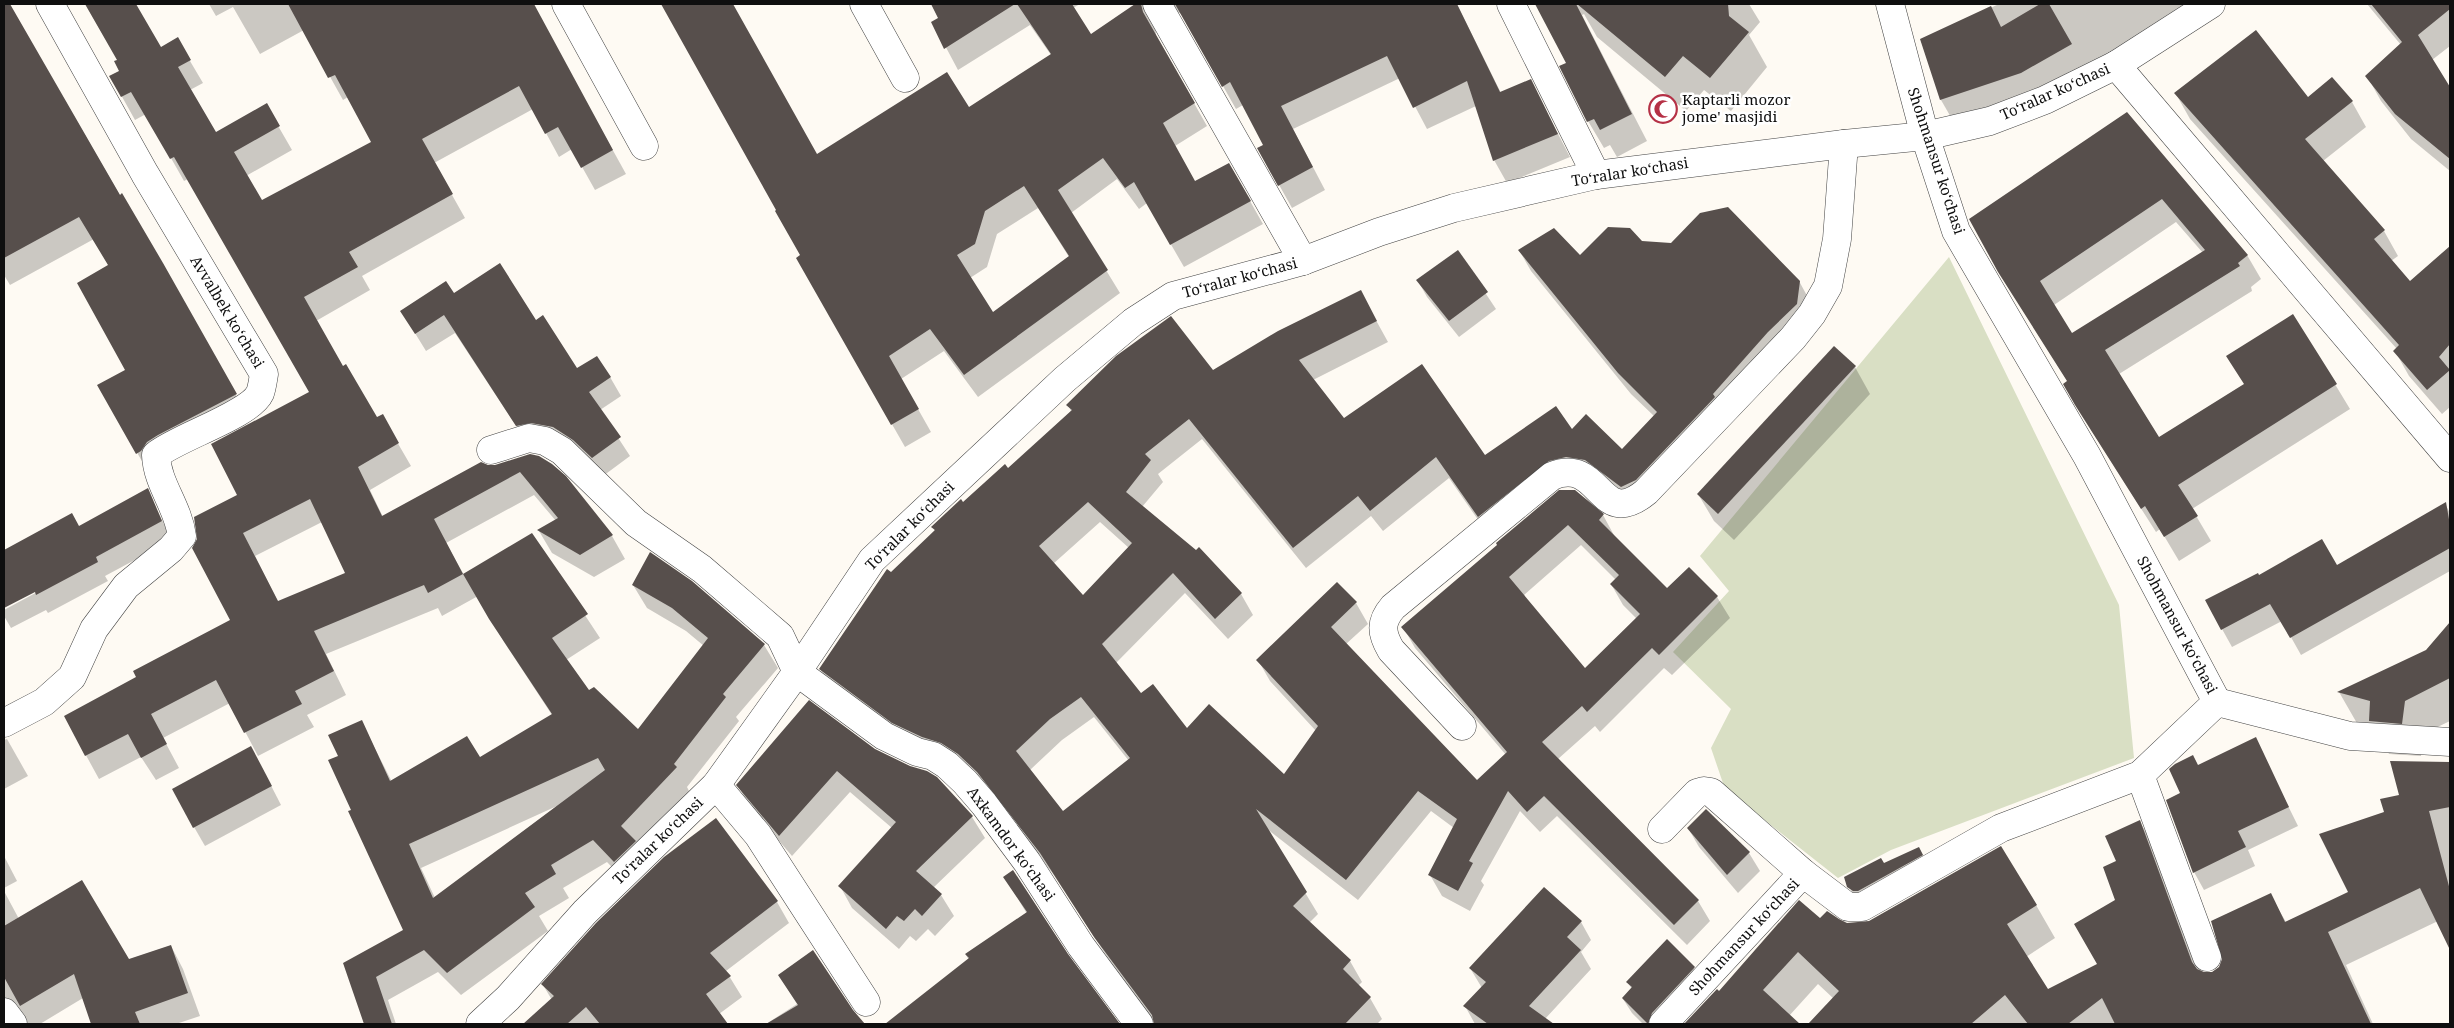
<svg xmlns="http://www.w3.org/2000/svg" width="2454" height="1028" font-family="'Noto Serif',serif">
<rect width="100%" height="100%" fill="#fefaf3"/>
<path fill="#d9dfc4" d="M1949,257L2119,605L2134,758L1891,850L1838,878L1725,789L1711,748L1731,709L1673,652L1729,591L1700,556Z"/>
<g fill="#0003" fill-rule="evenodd">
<path d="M4,4H9L52,79L4,107Z"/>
<path d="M85,4H115L120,13L161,48L177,39L203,83L190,90L216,134L266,105L292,150L246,176L261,202L373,142L348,97L343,100L304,30L260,54L233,7L216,16L209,4H532L626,174L595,190L572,149L559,157L533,109L434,163L465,218L362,276L370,290L316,321L342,368L376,419L382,416L411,466L370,490L383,517L488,467L565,477L612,536L625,559L594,577L552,553L539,531L556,521L534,495L446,543L464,575L532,535L600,638L566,660L588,692L638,731L704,646L686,631L647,608L633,585L764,645L778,668L736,717L739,721L687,787L689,791L637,846L628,884L607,862L563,888L569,898L539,916L548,931L461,995L438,972L388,1000L396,1024H366L345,963L405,931L352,810L339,757L361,721L392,782L479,759L552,715L504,642L478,596L442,616L438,608L326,654L346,695L307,715L314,727L258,756L230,703L163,738L179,768L156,780L141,757L99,779L65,717L138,677L232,621L239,495L311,392L188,179L184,181L146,114L135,120L111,77L121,71L118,60ZM322,522L347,574L278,602L255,556ZM557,806L435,898L421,868Z"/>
<path d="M662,4H732L816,156L968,109L1051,55L1030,25L958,70L933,23L940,19L932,4H1080L1073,8L1091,36L1138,4H1144L1155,22L1156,36L1207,126L1175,146L1195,182L1229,164L1263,224L1184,267L1147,203L1139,209L1117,179L1071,213L1120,293L978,397L944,351L901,379L931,432L905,447L797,258L802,256L778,210ZM1038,208L1069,257L992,314L970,278L987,267L997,234Z"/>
<path d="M1168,4H1457L1501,93L1530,80L1570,157L1507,183L1494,160L1476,106L1427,129L1400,78L1293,129L1325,190L1292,208L1259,149L1265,145L1243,105L1236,109L1185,19L1180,13L1172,11Z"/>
<path d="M1537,4H1749L1760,22L1749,35L1767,67L1731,111L1704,90L1686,111L1597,37L1584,14L1582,15L1647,141L1617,157L1610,145L1604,148L1588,121L1567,64Z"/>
<path d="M1999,4H2188L2036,99L1956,126L1941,100L1921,40Z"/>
<path d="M2367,4H2450V46L2432,60L2450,90V171L2411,139L2381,101L2367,76L2401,45Z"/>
<path d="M2176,94L2352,102L2366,127L2323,161L2384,231L2398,256L2391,261L2410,283L2450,247V407L2442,414L2409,376L2395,351L2397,349L2190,119Z"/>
<path d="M63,97L249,418L171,458L151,477L99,386L126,370L109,266L94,239L10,285L4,275V131Z"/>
<path d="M2126,114L2247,255L2261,279L2251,287L2252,291L2119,374L2159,438L2245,385L2293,315L2350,409L2192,509L2211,541L2179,561L2160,529L2156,532L2091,430L2068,382L2014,296ZM2176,222L2203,253L2072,335L2054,305Z"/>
<path d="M1641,242L1799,281L1811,303L1648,501L1603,483L1554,485L1490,537L1449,478L1383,531L1371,516L1306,568L1202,439L1158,474L1163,482L1142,507L1241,594L1253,615L1228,639L1185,593L1116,663L1141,694L1187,730L1285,776L1316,731L1270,681L1258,660L1356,603L1368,624L1346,644L1477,781L1506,755L1415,648L1403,627L1574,491L1603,515L1615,537L1667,589L1689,568L1717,597L1730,618L1672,675L1664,668L1600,732L1595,726L1558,759L1698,901L1710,921L1687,945L1557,816L1540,832L1520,811L1481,881L1484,885L1470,911L1442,896L1430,875L1454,828L1431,811L1358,900L1266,828L1318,914L1309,923L1350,961L1362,982L1358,986L1370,998L1382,1019L1377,1024H1155L1108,958L1053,874L990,793L832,690L820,669L891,574L935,532L933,527L1008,469L1071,411L1068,405L1213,371L1372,313L1388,342L1313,380L1344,419L1485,456L1572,431L1622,451L1654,416L1631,394L1531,271L1519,250L1580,256ZM1100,522L1129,548L1083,597L1053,564ZM1581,545L1616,580L1611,584L1623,605L1637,619L1585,670L1523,596ZM1094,717L1129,761L1063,812L1030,770L1062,740Z"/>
<path d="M1458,252L1496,309L1459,337L1427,297L1418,281Z"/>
<path d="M454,295L536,322L577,370L610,377L621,396L600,410L630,456L603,476L528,444L455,333L426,351L402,312Z"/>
<path d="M1855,367L1870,394L1734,540L1714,521L1698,494Z"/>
<path d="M147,490L172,540L105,576L108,581L48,613L46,610L11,628L4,616V610L41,590L40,588L4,607V555L79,527Z"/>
<path d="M2445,504L2450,513V571L2301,655L2282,621L2232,647L2222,629L2259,577L2336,567Z"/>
<path d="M2450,624V721L2423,734L2421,756L2389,754L2375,730L2358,725L2339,692L2426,651Z"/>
<path d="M7,739L28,776L4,789V740Z"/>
<path d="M2255,739L2298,826L2248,850L2255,866L2204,890L2194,872L2182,794L2198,766Z"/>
<path d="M874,750L972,817L985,838L933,888L941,895L954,916L935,936L928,929L916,941L910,936L899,949L852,908L840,886L892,828L850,792L792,856L750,807L738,785Z"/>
<path d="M2392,763H2450V945L2438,921L2346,965L2373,1024H1810L1834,999L1818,984L1789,1016L1798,1024H1686L1717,991L1719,993L1821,920L1847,924L2036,905L2055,938L2026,957L2047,991L2099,965L2117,900L2118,861L2140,822L2159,855L2202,973H2212L2220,968L2270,895L2286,922L2349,893L2386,812L2401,796Z"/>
<path d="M261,766L281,805L205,846L194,827Z"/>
<path d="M715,820L777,902L789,923L726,971L742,997L719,1014L726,1024H557L546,1005L552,1000L543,985Z"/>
<path d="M1688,828L1749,853L1760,871L1738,893L1699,847Z"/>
<path d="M1919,848L1924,857L1854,896L1849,886L1884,864Z"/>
<path d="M4,856L17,881L4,888Z"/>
<path d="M1005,877L1067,955L1118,1024H900L896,1017L969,960L966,955L1027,914Z"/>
<path d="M4,891L19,919L129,961L171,946L183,969L200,1016L176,1024H92L83,998L40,1024H29L24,1020L4,1024Z"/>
<path d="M1581,922L1591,940L1581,952L1591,969L1545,1019L1552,1024H1475L1465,1006L1482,988L1470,968Z"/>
<path d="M1694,968L1702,982L1664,1024H1643L1632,1013L1623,999L1632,989L1627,982Z"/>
<path d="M779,975L852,1011L864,1024H766L797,1004Z"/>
</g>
<g fill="#574f4c" fill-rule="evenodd">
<path d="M4,4H10L120,195L122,193L163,263L237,394L158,435L147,442L141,451L136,454L97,385L125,370L77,283L108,265L79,217L4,258Z"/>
<path d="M85,4H136L161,47L178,37L191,60L178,67L216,132L267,103L280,126L234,152L262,200L371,142L335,75L328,78L288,4H534L613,150L581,168L558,127L545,134L519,86L422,139L453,194L349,252L358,267L304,297L343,366L346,364L377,417L383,414L399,443L358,467L382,516L481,462L488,465H495L530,454L539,456L552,464L566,476L613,535L580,555L537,530L558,518L520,472L434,519L463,574L428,593L424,585L314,631L334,671L295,691L302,704L244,733L216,680L151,714L167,744L141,758L128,734L85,756L64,716L136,677L133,671L230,620L192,548L197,539L194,517L237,495L211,444L309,392L174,157L170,159L131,92L121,97L109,76L119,71L114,61L117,60ZM310,499L345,573L278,601L243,533Z"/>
<path d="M661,4H733L817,154L947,72L969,107L1051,54L1017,4H1072L1091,34L1135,4H1141L1143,12L1195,103L1163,123L1195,181L1229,163L1251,201L1170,245L1134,182L1125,188L1103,158L1058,190L1108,270L964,375L930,329L889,356L919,409L891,425L796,258L800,255L775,211L776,210ZM1024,186L1069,256L993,312L957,255L975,244L985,211Z"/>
<path d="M931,4H1015L944,49L931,22L938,18Z"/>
<path d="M1175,4H1457L1500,92L1531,79L1558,134L1493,161L1467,81L1413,108L1387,56L1281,106L1313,167L1278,186L1257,148L1263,145L1230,82L1222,87Z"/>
<path d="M1535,4H1576L1632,114L1600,130L1594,119L1587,122L1559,66L1566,63Z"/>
<path d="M1577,4H1728L1729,16L1749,32L1710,78L1683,56L1665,77Z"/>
<path d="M2040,4H2049L2072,44L2021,73L1940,100L1920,39L1991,6L2001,27Z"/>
<path d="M2371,4H2450V9L2418,35L2450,87V159L2395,114L2365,76L2402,42Z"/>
<path d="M2256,30L2308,97L2332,77L2353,101L2305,139L2385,230L2374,239L2410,281L2450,246V344L2439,357L2450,370L2427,390L2393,351L2399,345L2174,93Z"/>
<path d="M2127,112L2248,255L2238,263L2240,266L2105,350L2159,437L2244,384L2226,356L2293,314L2337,384L2178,485L2198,516L2164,537L2145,506L2141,509L2075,405L2063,384L2067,381L1998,272L1969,219ZM2162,199L2205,250L2072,333L2040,281Z"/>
<path d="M1728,207L1800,281L1797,304L1768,332L1713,394L1715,397L1636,480L1621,487L1585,460L1566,457L1549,461L1478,517L1436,457L1370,511L1358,496L1293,548L1189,419L1145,454L1151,460L1126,492L1196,550L1199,547L1242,593L1215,619L1173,573L1102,644L1141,693L1153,684L1187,728L1209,704L1284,774L1318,726L1256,660L1337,582L1357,602L1331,627L1477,780L1507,752L1401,627L1497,545L1496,543L1559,490H1575L1604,514L1599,520L1667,588L1689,567L1718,596L1659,655L1652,648L1587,712L1582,706L1542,742L1699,900L1674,925L1544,796L1527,812L1508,791L1469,861L1473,863L1458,891L1428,875L1457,819L1418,791L1346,880L1256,809L1307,892L1293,906L1351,960L1343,969L1371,997L1345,1024H1154L1152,1015L1094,937L1040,853L977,772L958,754L941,743L922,737L892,723L819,669L887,569L891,572L935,530L931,527L961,499L963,502L1005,464L1008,468L1072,410L1066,405L1116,356L1171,316L1213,370L1278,331L1361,290L1377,321L1299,360L1344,418L1422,364L1485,455L1556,406L1572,429L1586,414L1622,449L1657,412L1618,373L1518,250L1554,228L1580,255L1608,227L1630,228L1642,241L1671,243L1700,213ZM1088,502L1132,543L1083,595L1039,546ZM1568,525L1619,575L1610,584L1640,614L1585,668L1509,577ZM1081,697L1130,758L1063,811L1016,751L1050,719Z"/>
<path d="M1458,250L1488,292L1449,321L1416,280Z"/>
<path d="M500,263L536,320L543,315L577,368L597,356L611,377L589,392L621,437L592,458L573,440L553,427L531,423L516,426L444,315L415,334L400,311L446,281L454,293Z"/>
<path d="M1834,346L1856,366L1718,514L1697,494Z"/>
<path d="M148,488L162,521L96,557L98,562L36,595L35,592L4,608V550L72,513L79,526Z"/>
<path d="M2446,502L2450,525V548L2290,638L2270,604L2221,630L2205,600L2258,573L2259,575L2322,539L2337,565Z"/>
<path d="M532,533L588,614L552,638L589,690L594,687L638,729L708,638L672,608L632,585L650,552L692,581L765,644L723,694L726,697L674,764L677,767L621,826L636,841L614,862L593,840L551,865L556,874L525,893L535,907L447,973L424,950L376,977L392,1024H364L343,963L403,930L348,811L351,810L328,760L338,756L328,735L362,720L390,781L467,736L480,757L552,714L489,619L463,574ZM598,758L605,770L433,898L409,844Z"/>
<path d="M2450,622V678L2405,701L2402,724L2369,721L2370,701L2337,692L2426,650Z"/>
<path d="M809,700L875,749L910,766L927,771L937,777L973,816L916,871L942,894L922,916L915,909L904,921L897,916L886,929L838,886L896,822L837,771L779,836L736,785Z"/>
<path d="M2256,737L2289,807L2238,831L2246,847L2193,873L2166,800L2180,793L2169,769L2175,764L2193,755L2198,765Z"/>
<path d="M251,746L272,786L193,828L172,789Z"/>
<path d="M2390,761L2450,762V807L2429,811L2450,890V950L2420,888L2328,932L2371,1024H2115L2102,998L2068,1024H2028L2005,995L1971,1024H1808L1839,991L1798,952L1763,990L1800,1024H1684L1717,989L1719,991L1799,900L1820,918L1827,911L1839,919L1847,923L1869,921L2001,846L2037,905L2007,924L2048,989L2097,964L2074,924L2115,900L2103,867L2116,861L2105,836L2140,820L2192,962L2197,969L2204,972H2212L2219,967L2222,959L2211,921L2271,893L2285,922L2348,892L2319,834L2384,812L2380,799L2399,795Z"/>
<path d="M1706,809L1750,852L1727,875L1687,828Z"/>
<path d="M716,818L778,901L710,953L731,976L706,994L728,1024H600L586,1007L567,1024H523L554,996L541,984L596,923L664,857Z"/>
<path d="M1919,847L1923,855L1858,891H1853L1847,887L1844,877L1881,858L1884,863Z"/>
<path d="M1013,870L1068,954L1120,1024H885L969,958L965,954L1027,912L1003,877Z"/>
<path d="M82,880L129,959L171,945L188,993L135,1012L140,1024H91L74,974L20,1006L4,977V926Z"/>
<path d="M1544,887L1582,921L1567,937L1581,950L1529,1006L1554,1024H1488L1463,1006L1486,982L1469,968Z"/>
<path d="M1667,939L1695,967L1652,1013L1648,1024L1622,998L1632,987L1626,982Z"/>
<path d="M813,950L853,1010L865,1024H766L798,1005L778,975Z"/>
</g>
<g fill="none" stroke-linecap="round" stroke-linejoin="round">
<defs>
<g id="minor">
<path d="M566,4L644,146"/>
<path d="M864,4L905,78"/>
<path d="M1157,4L1303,261"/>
<path d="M1511,4L1596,175"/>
<path d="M2116,65L2450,458"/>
<path d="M491,450L529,438L545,441L562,451L636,523L702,569L780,636L797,672L884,736L917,752L933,756L947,765L965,782L984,804L1027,862L1081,946L1139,1024"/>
<path d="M2217,702L2350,736L2450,742"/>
<path d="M4,723L44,702L72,677L94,629L126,586L171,549L182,536C178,506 157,484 156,455C178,437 250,415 260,393C262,388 263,380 264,374L145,174L50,4"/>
<path d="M1462,726L1391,650C1381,633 1380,622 1393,607L1552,476C1602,456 1598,531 1646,492L1793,338L1812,314L1828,286L1837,239L1844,144"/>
<path d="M2140,775L2207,957"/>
<path d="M716,785L758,835L866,1002"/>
<path d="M1662,829L1697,793L1704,791L1711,792L1803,873"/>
<path d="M4,1012L13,1024"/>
<path d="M1663,1024L1803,873L1848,907H1862L2001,828L2140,775L2217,702L2087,456L1956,231L1925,136L1890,4"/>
</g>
<path id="tertiary" d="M480,1024L508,998L585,912L716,785L797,672L872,560L1065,379L1133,322L1173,296L1303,261L1379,232L1454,208L1596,175L1844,144L1925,136L1990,121L2045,100L2116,65L2211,4"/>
</defs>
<use href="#minor" stroke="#424242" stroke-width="29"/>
<use href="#tertiary" stroke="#424242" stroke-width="29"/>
<use href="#minor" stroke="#fff" stroke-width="28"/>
<use href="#tertiary" stroke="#fff" stroke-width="28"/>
</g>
<defs>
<symbol id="mosque-ring" viewBox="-11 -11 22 22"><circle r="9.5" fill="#fff" stroke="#b53146" stroke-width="1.5"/><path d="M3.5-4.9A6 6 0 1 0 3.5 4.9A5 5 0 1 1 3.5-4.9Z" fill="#b53146"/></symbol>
</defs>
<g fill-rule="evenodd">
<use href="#mosque-ring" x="1647" y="93" width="32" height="32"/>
</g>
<g text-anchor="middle" stroke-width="5" stroke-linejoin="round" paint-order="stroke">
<g font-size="15" fill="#0f0f0f" stroke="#fff">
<text transform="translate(2055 92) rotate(-24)" y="5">Toʻralar koʻchasi</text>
<text transform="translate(1936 161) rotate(72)" y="5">Shohmansur koʻchasi</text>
<text transform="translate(1630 172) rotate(-9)" y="5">Toʻralar koʻchasi</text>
<text transform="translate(1240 278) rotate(-15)" y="5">Toʻralar koʻchasi</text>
<text transform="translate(227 312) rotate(59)" y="5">Avvalbek koʻchasi</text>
<text transform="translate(910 526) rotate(-45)" y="5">Toʻralar koʻchasi</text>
<text transform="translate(2177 625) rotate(62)" y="5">Shohmansur koʻchasi</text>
<text transform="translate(658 841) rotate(-44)" y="5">Toʻralar koʻchasi</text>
<text transform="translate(1011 844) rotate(54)" y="5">Axkamdor koʻchasi</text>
<text transform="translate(1744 937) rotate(-47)" y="5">Shohmansur koʻchasi</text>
</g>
<g font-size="15" fill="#0f0f0f" stroke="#fff" text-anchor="start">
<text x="1682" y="105">Kaptarli mozor<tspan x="1682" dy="17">jome' masjidi</tspan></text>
</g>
</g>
<rect width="2454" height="1028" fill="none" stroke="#0f0f0f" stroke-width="10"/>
</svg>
